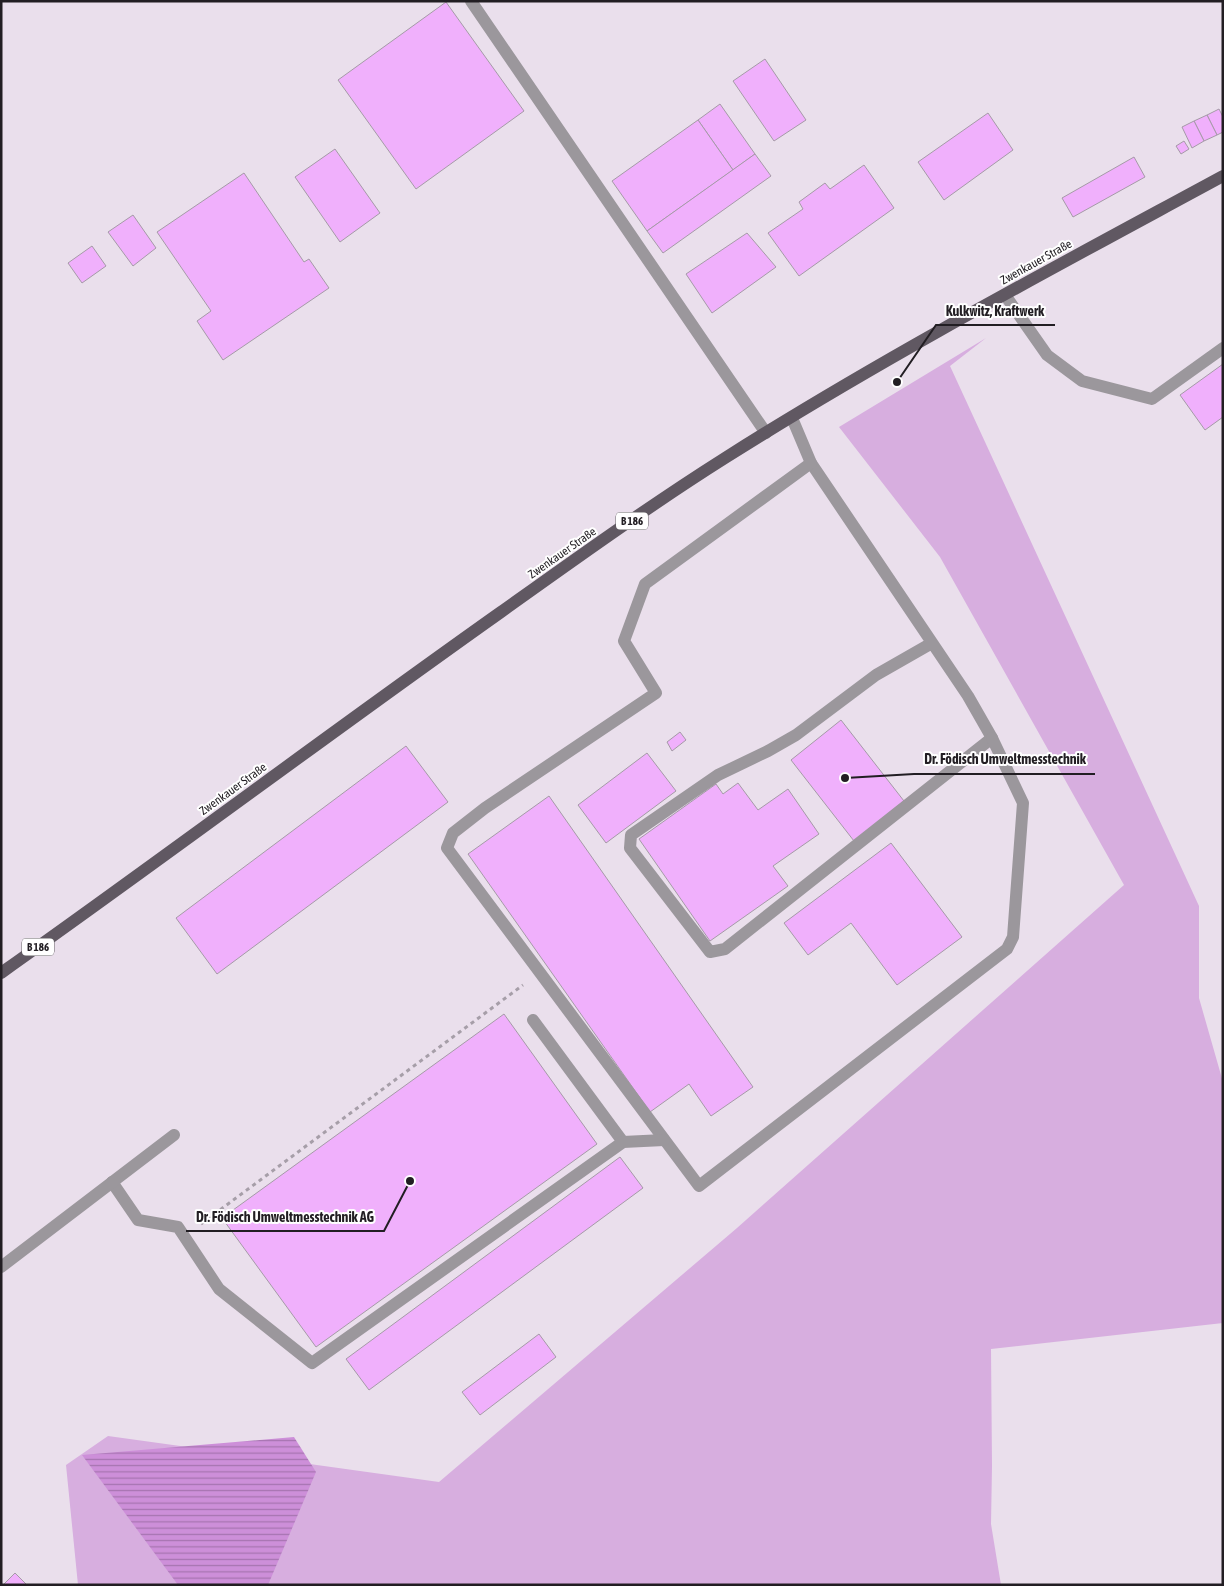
<svg xmlns="http://www.w3.org/2000/svg" width="1224" height="1586" font-family="'Asap Condensed',sans-serif">
<defs>
<pattern id="water-rules" width="6" height="5" patternUnits="userSpaceOnUse" patternTransform="scale(1.25)"><rect width="6" height="5" fill="#cd8fd9"/><path d="M0 2.5h6" fill="none" stroke="#a674b0"/></pattern>
</defs>
<rect width="100%" height="100%" fill="#eadfec"/>
<path fill="#d7aedf" d="M986,338L950,366L1199,906V998L1223,1082V1323L991,1349L992,1466L991,1524L1001,1585H78L66,1465L108,1436L439,1482L737,1228L1124,885L940,557L839,427Z"/>
<path fill="url(#water-rules)" d="M294,1437L316,1472L268,1585H178L82,1455Z"/>
<g fill="#f0b0fc" stroke="#a59aa7">
<path d="M446,2L524,111L416,189L338,80Z"/>
<path d="M765,59L806,120L774,141L733,81Z"/>
<path d="M720,104L755,154L733,170L698,120Z"/>
<path d="M1219,109L1223,117V132L1217,135L1207,115Z"/>
<path d="M988,113L1013,150L944,200L918,162Z"/>
<path d="M1207,115L1217,135L1204,141L1194,121Z"/>
<path d="M698,120L733,170L647,231L612,181Z"/>
<path d="M1194,121L1204,141L1192,148L1182,127Z"/>
<path d="M1184,141L1189,149L1181,154L1176,146Z"/>
<path d="M335,149L380,213L340,242L295,177Z"/>
<path d="M755,154L771,176L663,253L647,231Z"/>
<path d="M1134,157L1145,177L1073,217L1062,198Z"/>
<path d="M864,165L894,208L799,276L768,233L803,209L799,202L825,183L830,189Z"/>
<path d="M244,173L304,262L309,259L329,288L223,360L197,321L211,311L157,232Z"/>
<path d="M133,215L156,248L133,266L108,232Z"/>
<path d="M747,233L776,267L712,313L686,274Z"/>
<path d="M92,246L106,266L82,283L68,263Z"/>
<path d="M1223,364V417L1205,430L1180,395Z"/>
<path d="M841,720L904,801L854,841L791,760Z"/>
<path d="M680,732L686,740L672,751L667,742Z"/>
<path d="M406,746L448,802L217,974L176,918Z"/>
<path d="M647,753L676,791L606,843L578,805Z"/>
<path d="M738,783L758,810L788,789L819,834L773,866L788,886L710,941L639,839L716,784L723,794Z"/>
<path d="M549,796L753,1087L711,1116L689,1084L650,1112L468,854Z"/>
<path d="M891,843L962,937L897,985L851,923L808,955L784,923Z"/>
<path d="M504,1014L597,1144L316,1347L222,1218Z"/>
<path d="M620,1157L643,1188L369,1390L346,1359Z"/>
<path d="M539,1334L556,1357L480,1415L462,1392Z"/>
<path d="M15,1573L27,1585H3Z"/>
</g>
<g fill="none" stroke-linecap="round" stroke-linejoin="round">
<path stroke="#a69ea8" stroke-width="3" stroke-dasharray="4 4" stroke-linecap="butt" d="M201,1224L523,985"/>
<g stroke="#9b979c" stroke-width="12">
<path d="M471,1L766,433"/>
<path d="M1005,295L1047,355L1082,381L1152,399L1223,348"/>
<path d="M792,418L811,463L968,696L992,738L725,949L710,952L630,848L631,835L718,775L768,751L796,735L876,675L932,643"/>
<path d="M811,463L645,584L624,641L656,693L485,808L453,833L447,848L699,1186L1007,949L1013,937L1023,803L992,738"/>
<path d="M533,1020L623,1142"/>
<path d="M112,1182L138,1220L178,1227L219,1289L312,1363L623,1142L664,1140"/>
<path d="M1,1267L174,1135"/>
</g>
<path stroke="#605862" stroke-width="12" d="M1,973C169,854 333,731 501,612C574,560 649,506 725,458C886,356 1055,267 1223,176"/>
</g>
<g text-anchor="middle" stroke-width="4" stroke-linejoin="round" paint-order="stroke">
<g fill="#fff" stroke="#646265" stroke-width="1">
<rect x="616" y="512.5" width="32" height="17" rx="4"/>
<rect x="22" y="938.5" width="32" height="17" rx="4"/>
</g>
<g font-size="11" font-weight="bold" fill="#221e23">
<text x="632" y="525">B 186</text>
<text x="38" y="951">B 186</text>
</g>
<g font-size="12" fill="#221e23" stroke="#fff">
<text transform="translate(1036 262) rotate(-29)" y="4">Zwenkauer Straße</text>
<text transform="translate(562 553) rotate(-35)" y="4">Zwenkauer Straße</text>
<text transform="translate(233 789) rotate(-36)" y="4">Zwenkauer Straße</text>
</g>
</g>
<path fill="none" stroke="#221e23" stroke-width="2" d="M897 382L936 325H1055M845 778L914 774H1095M410 1181L384 1231H186"/>
<g fill="#221e23" stroke="#fff" stroke-width="2">
<circle cx="897" cy="382" r="5"/>
<circle cx="845" cy="778" r="5"/>
<circle cx="410" cy="1181" r="5"/>
</g>
<g font-size="14" text-anchor="middle" font-weight="bold" fill="#221e23" stroke="#fff" stroke-width="4" stroke-linejoin="round" paint-order="stroke">
<text x="995" y="316">Kulkwitz, Kraftwerk</text>
<text x="1005" y="764">Dr. Födisch Umweltmesstechnik</text>
<text x="285" y="1222">Dr. Födisch Umweltmesstechnik AG</text>
</g>
<rect width="1224" height="1586" fill="none" stroke="#221e23" stroke-width="5"/>
</svg>
